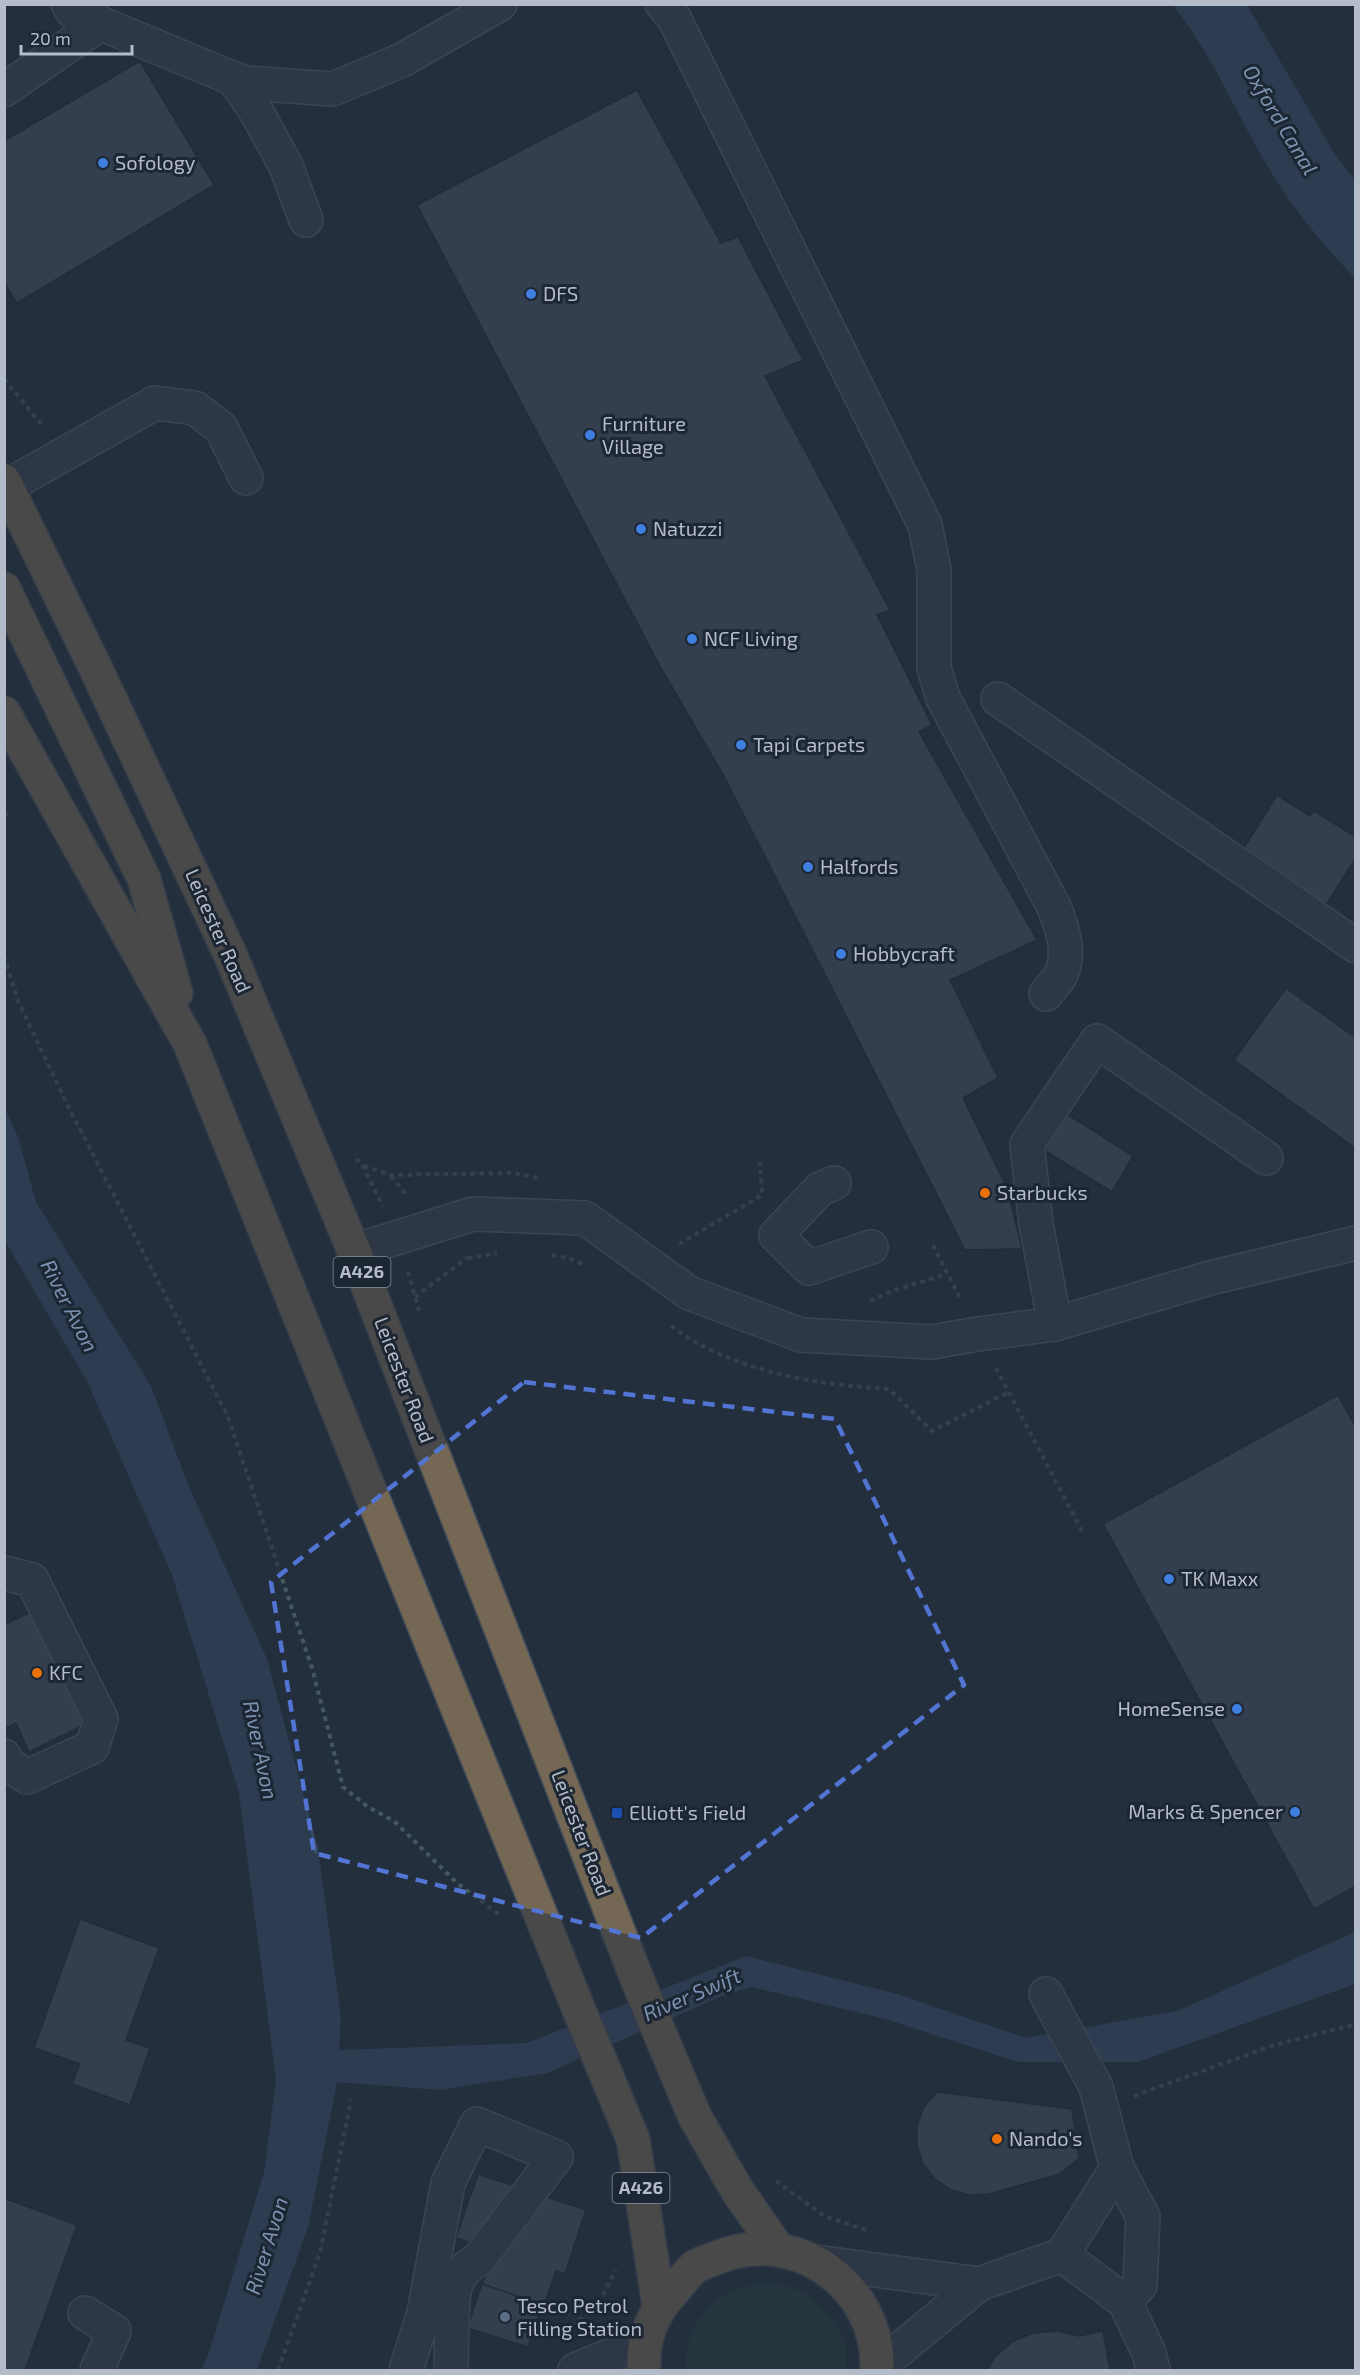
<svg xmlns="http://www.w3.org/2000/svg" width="1360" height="2375" font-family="'Exo 2',sans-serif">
<rect width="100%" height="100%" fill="#242f3e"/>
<path fill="#263c3f" d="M755,2284C771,2284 788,2284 802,2292C828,2306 852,2339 846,2370H686C682,2338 703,2304 733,2290C740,2287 748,2286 755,2284Z"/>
<g fill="#394c67">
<path d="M1173,5H1247L1336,156L1355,180V278C1322,244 1292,207 1268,167C1236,113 1212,54 1173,5Z"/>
<path d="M4,1107L18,1137L36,1202L151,1386L189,1487L267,1659L318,1849L341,2017L339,2050L527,2043L746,1956L897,1994L1026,2038L1177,2011L1355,1932V1984L1138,2062H1017L886,2019L751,1987L722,1996L547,2073L440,2090L337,2082L308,2227L257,2370H201L209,2353L264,2172L276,2080L239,1793L172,1575L87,1381L5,1241Z"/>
</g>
<g fill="#455162" stroke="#1f2835" stroke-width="1.5">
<path d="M140,61L214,185L17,303L4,282V141Z"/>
<path d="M637,90L721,243L738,237L803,360L765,376L890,610L877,615L932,725L919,732L1037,940L950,980L998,1078L963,1098L1007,1188L1022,1249L965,1250L725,778L661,668L417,205Z"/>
<path d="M1277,795L1310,816L1314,811L1356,837V858L1326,905L1242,851Z"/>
<path d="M1286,988L1356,1038L1355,1148L1234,1060Z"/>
<path d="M1067,1114L1133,1156L1112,1192L1044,1150Z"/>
<path d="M1338,1395L1356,1428V1886L1314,1909L1103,1524Z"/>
<path d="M37,1609L92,1721L29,1752L16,1723L4,1729V1625Z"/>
<path d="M80,1919L159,1948L126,2040L150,2048L130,2105L72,2084L80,2064L34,2048Z"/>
<path d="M937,2092L1072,2109L1079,2158L1060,2174L989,2194L970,2195L951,2190L935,2179L923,2164L917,2145V2125L924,2107Z"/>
<path d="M478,2174L586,2210L565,2274L556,2271L543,2308L481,2288L493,2250L456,2238Z"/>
<path d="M4,2198L77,2225L25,2370H4Z"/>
<path d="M482,2284L542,2304L528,2347L467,2328Z"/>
<path d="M1057,2331L1079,2336L1103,2331L1110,2370H987L994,2358L1012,2342L1033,2333Z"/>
</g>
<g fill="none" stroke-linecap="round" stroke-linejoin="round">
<defs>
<g id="minor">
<path d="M68,4L73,12L234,79L246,83L333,89L402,60L500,4"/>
<path d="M662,4L674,18L925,525L934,570V668L943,698L1054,907C1062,927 1071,953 1061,974C1058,981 1050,988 1046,994"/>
<path d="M234,79L257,113L286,166L306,220"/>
<path d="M4,90L101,23"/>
<path d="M4,488L155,403L195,408L221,428L246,478"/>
<path d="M998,699L1356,946"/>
<path d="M834,1183L820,1189L776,1235L809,1268L871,1247"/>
<path d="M354,1251L473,1214L585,1218L689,1293L801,1335L932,1342L978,1334L1055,1324L1210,1278L1356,1243"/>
<path d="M1055,1324L1036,1224L1027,1144L1097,1041L1266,1158"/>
<path d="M4,1573L32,1580L101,1719L92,1747L27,1777L7,1763L4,1756"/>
<path d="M1046,1994L1096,2087L1117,2168L1143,2217L1140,2285L1125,2302"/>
<path d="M1062,2255L1125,2302L1149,2353L1153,2370"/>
<path d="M816,2262L979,2284"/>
<path d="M85,2313L114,2331L97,2370"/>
<path d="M877,2368L979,2284L1062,2255L1117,2168"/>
<path d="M406,2370L424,2313L448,2183L477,2124L556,2157L479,2259C470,2264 461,2272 457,2282C450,2297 452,2352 451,2370"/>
<path d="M575,2370L646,2341"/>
</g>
<g id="highway">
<path d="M4,481L96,669L230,954L354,1251L637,1979L695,2117L737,2190L778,2249"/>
<path d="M4,589L144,879L176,993"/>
<path d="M4,713L190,1044L577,2005L633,2139L659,2306"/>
<path d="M644,2370C642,2339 652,2314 673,2291C680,2284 687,2273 695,2267C701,2263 709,2261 716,2258C794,2225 880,2285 877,2370"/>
</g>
</defs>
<use href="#minor" stroke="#565f6c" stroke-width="36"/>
<use href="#highway" stroke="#434c59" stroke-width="36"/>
<g stroke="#44595c" stroke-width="4" stroke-dasharray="4.5 4.5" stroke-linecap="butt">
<path d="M4,379L42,425"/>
<path d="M4,817L9,810"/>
<path d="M4,956L18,1001L68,1106L228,1417L312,1668L343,1787L368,1807L394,1821L457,1883L501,1916"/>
<path d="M356,1159L363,1166L383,1207"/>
<path d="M364,1166L391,1175L513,1173L538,1178"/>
<path d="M391,1176L407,1196"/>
<path d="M679,1244L762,1195L760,1162"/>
<path d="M933,1245L961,1300"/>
<path d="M552,1255L568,1258L585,1265"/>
<path d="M468,1258L497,1253"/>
<path d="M408,1272L419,1311"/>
<path d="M415,1297L468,1257"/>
<path d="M870,1301L892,1291L947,1274"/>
<path d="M671,1326C730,1371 817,1385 889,1389L932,1431L1009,1392"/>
<path d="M996,1368L1082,1531"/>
<path d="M1134,2096L1274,2045L1356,2024"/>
<path d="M776,2181L824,2216L866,2230"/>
<path d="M557,2337L597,2306L616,2270"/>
<path d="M278,2370L320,2253L351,2100"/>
</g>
<use href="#minor" stroke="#38414e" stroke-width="33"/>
<use href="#highway" stroke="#746855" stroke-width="33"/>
</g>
<path d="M0 0H1360V2375H0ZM524,1382L835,1419L964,1685L641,1938L314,1853L271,1582Z" fill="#242f3e" fill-opacity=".55" fill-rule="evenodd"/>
<path fill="none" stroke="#5274d3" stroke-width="4.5" stroke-dasharray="12 8" stroke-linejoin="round" d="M524,1382L835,1419L964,1685L641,1938L314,1853L271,1582Z"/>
<g fill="#3f7fe0" stroke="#1d2633" stroke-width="2">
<circle cx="103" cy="163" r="6"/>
<circle cx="531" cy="294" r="6"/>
<circle cx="590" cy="435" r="6"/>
<circle cx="641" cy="529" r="6"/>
<circle cx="692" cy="639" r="6"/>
<circle cx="741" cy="745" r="6"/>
<circle cx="808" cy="867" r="6"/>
<circle cx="841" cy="954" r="6"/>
<circle cx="1169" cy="1579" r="6"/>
<circle cx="1237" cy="1709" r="6"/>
<circle cx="1295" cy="1812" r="6"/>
</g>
<g fill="#e8710a" stroke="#1d2633" stroke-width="2">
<circle cx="985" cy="1193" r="6"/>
<circle cx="37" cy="1673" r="6"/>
<circle cx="997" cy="2139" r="6"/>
</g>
<rect fill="#1a4fb4" stroke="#1d2633" stroke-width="2" x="611" y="1807" width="12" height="12" rx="3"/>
<circle fill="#5c6f8a" stroke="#1d2633" stroke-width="2" cx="505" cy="2317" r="6"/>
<g text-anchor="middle" stroke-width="6" stroke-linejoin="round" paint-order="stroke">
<g fill="#1d2633" stroke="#878f9c" stroke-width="1.5">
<rect x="333.5" y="1257" width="57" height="30" rx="4.5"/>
<rect x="612.5" y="2173" width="57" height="30" rx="4.5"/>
</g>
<g font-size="18" font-weight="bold" fill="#b4bcc9">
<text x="362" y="1278">A426</text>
<text x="641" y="2194">A426</text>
</g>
<g font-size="20" fill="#b4bcc9" stroke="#1d2633" text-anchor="start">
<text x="115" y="170">Sofology</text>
<text x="543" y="301">DFS</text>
<text x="602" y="431">Furniture<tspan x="602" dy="23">Village</tspan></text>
<text x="653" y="536">Natuzzi</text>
<text x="704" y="646">NCF Living</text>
<text x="753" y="752">Tapi Carpets</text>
<text x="820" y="874">Halfords</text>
<text x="853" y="961">Hobbycraft</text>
<text x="997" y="1200">Starbucks</text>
<text x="1181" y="1586">TK Maxx</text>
<text x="49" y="1680">KFC</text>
<text x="1225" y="1716" text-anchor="end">HomeSense</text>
<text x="1283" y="1819" text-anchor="end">Marks &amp; Spencer</text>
<text x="629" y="1820">Elliott's Field</text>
<text x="1009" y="2146">Nando's</text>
<text x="517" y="2313">Tesco Petrol<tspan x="517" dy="23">Filling Station</tspan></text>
</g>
<g font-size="20" fill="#b4bcc9" stroke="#1d2633">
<text transform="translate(218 931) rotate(66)" y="7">Leicester Road</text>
<text transform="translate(404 1380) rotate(69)" y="7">Leicester Road</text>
<text transform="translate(581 1833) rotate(69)" y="7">Leicester Road</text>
</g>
<g font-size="21" font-style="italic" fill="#7c92b1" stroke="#1d2633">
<text transform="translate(1280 120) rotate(59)" y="7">Oxford Canal</text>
<text transform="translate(69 1306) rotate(63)" y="7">River Avon</text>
<text transform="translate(260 1750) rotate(78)" y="7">River Avon</text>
<text transform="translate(692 1995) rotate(-23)" y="7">River Swift</text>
<text transform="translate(267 2246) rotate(-73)" y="7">River Avon</text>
</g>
</g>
<rect width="1360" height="2375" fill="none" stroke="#b4bcc9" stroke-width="12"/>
<path d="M21 45v9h111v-9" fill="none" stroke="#b4bcc9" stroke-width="3"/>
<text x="30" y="45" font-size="18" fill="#b4bcc9" stroke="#1d2633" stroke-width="4.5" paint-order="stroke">20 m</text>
</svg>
